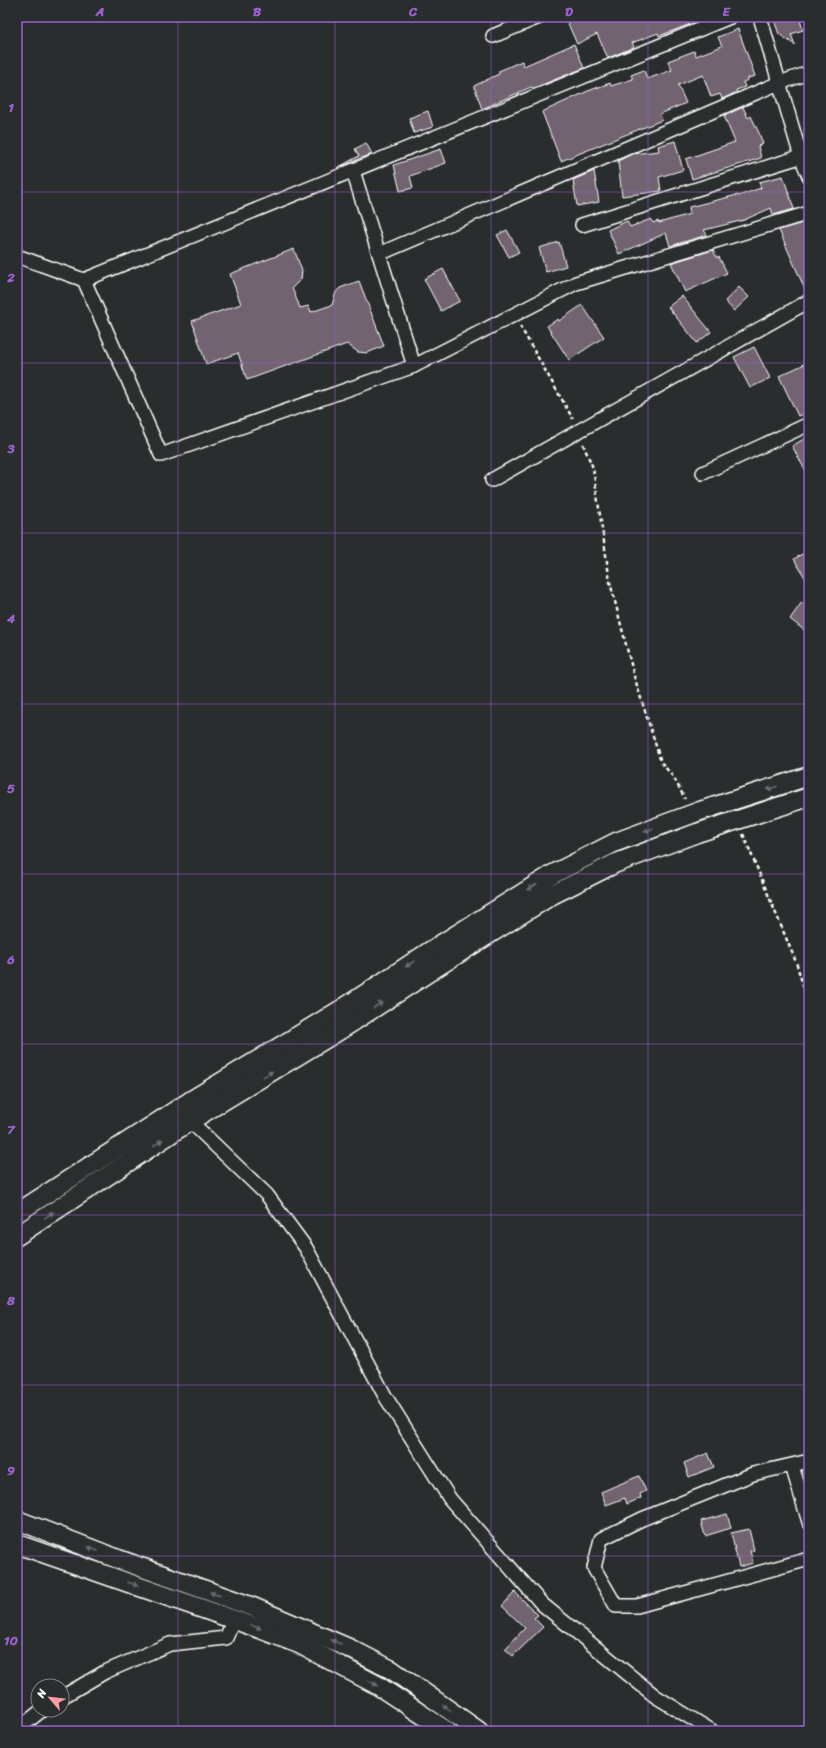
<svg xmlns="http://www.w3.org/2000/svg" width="826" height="1748" font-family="Sriracha,sans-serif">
<rect width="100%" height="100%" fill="#2a2d2e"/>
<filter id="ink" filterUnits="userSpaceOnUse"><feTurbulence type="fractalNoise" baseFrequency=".025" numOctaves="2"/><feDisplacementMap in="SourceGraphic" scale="8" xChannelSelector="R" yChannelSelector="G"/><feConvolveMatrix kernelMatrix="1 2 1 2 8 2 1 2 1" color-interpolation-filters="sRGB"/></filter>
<g filter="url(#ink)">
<g fill="#71636f" stroke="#fff">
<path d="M565,17H709L659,36L658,33L632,43L634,47L608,58L597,34L577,44Z"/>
<path d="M773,17H799L803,30L791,34L795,45L779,34Z"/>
<path d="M738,29L755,76L748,78V80L743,82L745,87L736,90L737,92L722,99L720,94L711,97L703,75L678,85L686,103L660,114L662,120L561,161L542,112L588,91L610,83L611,86L633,79L631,75L644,70L647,79L672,70L668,61L694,51L696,56L722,46L718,37Z"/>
<path d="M574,44L584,68L534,88L531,87L482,109L474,86L499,74V71L522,61L524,66Z"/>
<path d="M743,107L748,118L751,116L759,133L763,144L758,146L761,158L692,179L686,159L735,142L724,116Z"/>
<path d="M428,111L433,127L414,133L409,118Z"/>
<path d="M675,141L683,170L659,177L661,191L622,196L618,161L632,154L659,151L658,146Z"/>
<path d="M366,143L372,154L337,168L359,156L355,149Z"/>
<path d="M441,149L446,163L410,176L413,188L400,191L394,165Z"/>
<path d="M594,171L599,202L577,206L573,180Z"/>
<path d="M783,176L794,209L773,215L771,208L744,220L704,230L707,235L670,246L666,233L619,254L608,230L627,221L630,227L651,219L653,223L658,221L659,223L690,214L689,207L737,195L738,196L761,188L759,182Z"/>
<path d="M809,221V293L807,294L779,230Z"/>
<path d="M507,230L519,252L509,257L497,235Z"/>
<path d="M559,242L566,266L546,272L539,248Z"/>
<path d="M294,249L302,271L301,279L292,288L300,308L309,306L311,312L332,305L336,292L340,288L359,281L384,346L367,353L358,352L347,344L247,380L238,353L206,364L192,321L241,304L230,274Z"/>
<path d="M713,250L717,258L719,257L727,273L685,292L671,263Z"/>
<path d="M443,269L460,301L441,311L424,279Z"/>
<path d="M739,287L749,297L734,311L725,301Z"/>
<path d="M682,296L711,332L697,343L668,307Z"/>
<path d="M582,305L604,337L569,360L547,326L558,319L559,321Z"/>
<path d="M754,347L770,378L750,388L734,357Z"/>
<path d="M809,362V411L798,416L779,376Z"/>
<path d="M809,436V477L792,446Z"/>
<path d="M809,550V584L794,559Z"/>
<path d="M802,602L809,608V634L790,619Z"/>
<path d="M708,1453L714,1467L689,1477L684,1463Z"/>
<path d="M639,1476L646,1491L640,1494L641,1498L627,1504L625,1498L606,1505L601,1492Z"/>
<path d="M727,1514L731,1528L705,1536L701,1521Z"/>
<path d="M749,1529L754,1550L750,1551L753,1563L739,1567L731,1533Z"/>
<path d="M515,1592L538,1615L534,1618L543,1627L513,1656L505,1649L525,1628L502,1606Z"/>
</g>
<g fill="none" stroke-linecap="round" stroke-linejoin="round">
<defs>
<g id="street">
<path d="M760,17L801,157L809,176"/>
<path d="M493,36L539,17"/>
<path d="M353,171L414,366"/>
<path d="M582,225L809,154"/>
<path d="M379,254L779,83L809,73"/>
<path d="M17,256L84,280L730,17"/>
<path d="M84,280L161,455L414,366L576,283L809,213"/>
<path d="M703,473L809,424"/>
<path d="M492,480L809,301"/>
<path d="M190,1121L267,1195L306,1248L385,1396L450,1499L542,1604L655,1696L712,1731"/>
<path d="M809,1461L753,1474L642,1519L601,1539L594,1568L616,1606H637L809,1559"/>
<path d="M792,1466L809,1522"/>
<path d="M62,1697L105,1672L170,1644L226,1638L234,1619"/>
<path d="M17,1730L42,1710"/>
</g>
<g id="secondary">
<path d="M17,1213L190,1101L345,1007L427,953L553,874L616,842L700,811L809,776"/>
<path d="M17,1236L190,1121L345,1027L437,967L552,895L614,864L697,833L809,797"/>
<path d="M17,1520L118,1559L253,1607L351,1649L392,1670L479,1731"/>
<path d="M17,1544L252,1626L299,1644L377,1685L447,1731"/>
</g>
</defs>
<use href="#street" stroke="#fff" stroke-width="16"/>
<use href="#secondary" stroke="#fff" stroke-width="21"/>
<g stroke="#fff" stroke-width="2.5" stroke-dasharray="4 3" stroke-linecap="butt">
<path d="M520,326L573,419"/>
<path d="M583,444L593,468L610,582L634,676L661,762L674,778L685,799"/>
<path d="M743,834L796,962L809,1005"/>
</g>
<use href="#street" stroke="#2a2d2e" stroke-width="13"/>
<use href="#secondary" stroke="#2a2d2e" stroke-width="18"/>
</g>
<defs><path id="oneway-solid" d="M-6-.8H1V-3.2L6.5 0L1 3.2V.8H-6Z"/></defs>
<g fill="#6a6c6d">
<use href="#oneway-solid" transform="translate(772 788) rotate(162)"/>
<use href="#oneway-solid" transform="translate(649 830) rotate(160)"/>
<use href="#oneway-solid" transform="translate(532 887) rotate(148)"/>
<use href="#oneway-solid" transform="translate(410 964) rotate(147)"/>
<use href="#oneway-solid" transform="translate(378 1005) rotate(-33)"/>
<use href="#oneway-solid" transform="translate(268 1074) rotate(-31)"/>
<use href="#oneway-solid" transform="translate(158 1143) rotate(-34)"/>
<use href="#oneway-solid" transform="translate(49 1215) rotate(-34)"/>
<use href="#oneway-solid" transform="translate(93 1549) rotate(-158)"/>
<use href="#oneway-solid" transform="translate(133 1584) rotate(19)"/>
<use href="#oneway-solid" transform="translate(215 1594) rotate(-160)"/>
<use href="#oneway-solid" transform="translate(256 1627) rotate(21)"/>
<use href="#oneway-solid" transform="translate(336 1642) rotate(-157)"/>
<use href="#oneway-solid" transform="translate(373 1683) rotate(29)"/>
<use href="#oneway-solid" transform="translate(447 1708) rotate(-145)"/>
</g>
</g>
<path fill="none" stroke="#9c61cf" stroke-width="1" stroke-opacity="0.55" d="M178,17V1731M335,17V1731M491,17V1731M648,17V1731M17,192H809M17,363H809M17,533H809M17,704H809M17,874H809M17,1044H809M17,1215H809M17,1385H809M17,1556H809"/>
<rect width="826" height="1748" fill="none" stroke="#2a2d2e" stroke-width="44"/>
<g transform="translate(50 1698) rotate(298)"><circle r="19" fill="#2a2d2e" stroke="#7f8182"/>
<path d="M0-3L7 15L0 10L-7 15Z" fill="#ff9aa2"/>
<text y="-6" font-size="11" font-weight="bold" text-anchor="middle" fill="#ffffff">N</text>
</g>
<rect x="22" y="22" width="782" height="1704" fill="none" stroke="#9c61cf" stroke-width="1.5"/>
<g font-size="13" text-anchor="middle" font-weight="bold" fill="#9c61cf">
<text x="100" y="16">A</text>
<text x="257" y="16">B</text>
<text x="413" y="16">C</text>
<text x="569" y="16">D</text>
<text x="726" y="16">E</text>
<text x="11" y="112">1</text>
<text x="11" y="282">2</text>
<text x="11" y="453">3</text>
<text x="11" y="623">4</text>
<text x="11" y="793">5</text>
<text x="11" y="964">6</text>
<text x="11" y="1134">7</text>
<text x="11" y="1305">8</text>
<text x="11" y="1475">9</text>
<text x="11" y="1645">10</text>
</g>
</svg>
